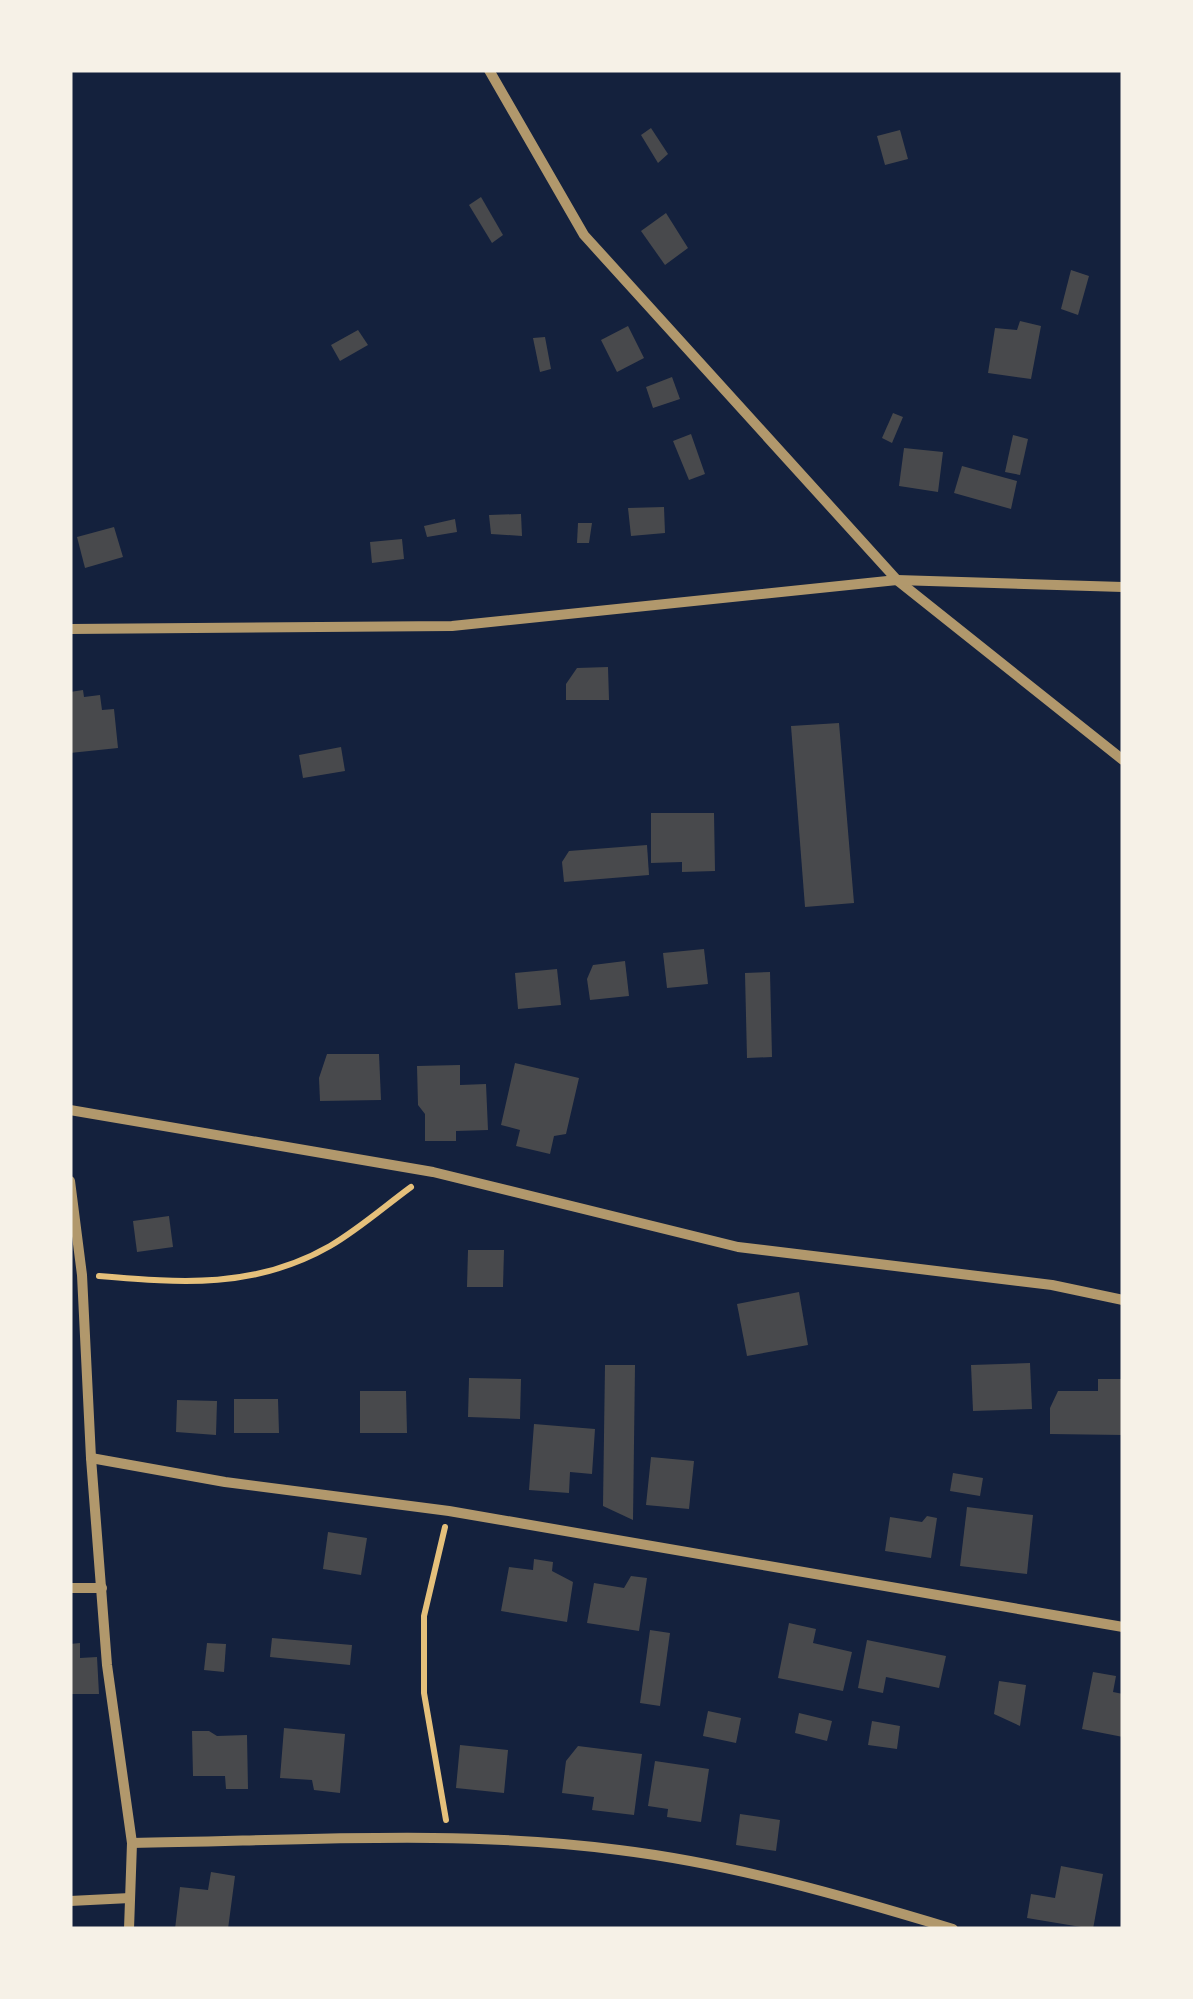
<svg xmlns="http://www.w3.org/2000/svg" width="1193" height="1999" font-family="'Titillium Web',sans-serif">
<rect width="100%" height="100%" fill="#14213d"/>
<g fill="#48494c">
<path d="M651,128L668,154L658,163L641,135Z"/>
<path d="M900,130L908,159L885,165L877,136Z"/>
<path d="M481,197L503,235L492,243L469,205Z"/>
<path d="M666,213L688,248L665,265L641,231Z"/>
<path d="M1071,270L1089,276L1078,315L1061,309Z"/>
<path d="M1020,321L1041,326L1031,379L988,373L995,328L1017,330Z"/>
<path d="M628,326L644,358L617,372L601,340Z"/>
<path d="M358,330L368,345L340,361L331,345Z"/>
<path d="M545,337L551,369L540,372L533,338Z"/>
<path d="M672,377L680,399L653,408L646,387Z"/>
<path d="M893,413L903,417L892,443L882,438Z"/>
<path d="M691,434L705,474L689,480L673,441Z"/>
<path d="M1013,435L1028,439L1020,475L1005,472Z"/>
<path d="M904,448L943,452L938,492L899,486Z"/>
<path d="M962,466L1017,481L1011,509L954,493Z"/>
<path d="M664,507L665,533L631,536L628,508Z"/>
<path d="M521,514L522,536L491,534L489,515Z"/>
<path d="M455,519L457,532L427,537L424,526Z"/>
<path d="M578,523H592L589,543H577Z"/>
<path d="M114,527L123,557L85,568L77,537Z"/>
<path d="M402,539L404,559L372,563L370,542Z"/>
<path d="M608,667L609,700H566V684L577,668Z"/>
<path d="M83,690L84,697L100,695L102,710L114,709L118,748L70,753V692Z"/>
<path d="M839,723L854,903L805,907L791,726Z"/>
<path d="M341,747L345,771L303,778L299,755Z"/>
<path d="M651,813H714L715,871L682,872V862L651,863Z"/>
<path d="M647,845L649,875L564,882L562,862L569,851Z"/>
<path d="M704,949L708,984L667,988L663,953Z"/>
<path d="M625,961L629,996L590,1000L587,979L593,965Z"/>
<path d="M557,969L561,1005L518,1009L515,973Z"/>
<path d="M770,972L772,1057L747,1058L745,973Z"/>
<path d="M327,1054H379L381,1100L320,1101L319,1078Z"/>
<path d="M515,1063L579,1078L566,1134L554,1136L550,1154L516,1146L520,1130L501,1125Z"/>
<path d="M460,1065V1085L486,1084L488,1130L456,1131V1141H425V1114L418,1105L417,1066Z"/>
<path d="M169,1216L173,1247L137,1252L133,1221Z"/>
<path d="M468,1250H504L503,1287H467Z"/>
<path d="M799,1292L808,1345L747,1356L737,1304Z"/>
<path d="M1030,1363L1032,1409L973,1411L971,1365Z"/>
<path d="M605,1365H635L633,1520L603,1506Z"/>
<path d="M469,1378L521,1379L520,1419L468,1417Z"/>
<path d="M1098,1379H1123V1435L1050,1434V1408L1058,1391H1098Z"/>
<path d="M360,1391H406L407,1433H360Z"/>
<path d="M234,1399H278L279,1433H234Z"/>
<path d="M177,1400L217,1401L216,1435L176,1432Z"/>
<path d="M534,1424L595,1429L592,1474L570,1472L569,1493L529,1490Z"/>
<path d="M651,1457L694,1461L689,1509L646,1505Z"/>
<path d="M953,1473L983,1478L980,1496L950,1491Z"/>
<path d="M967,1507L1033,1515L1027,1574L960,1566Z"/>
<path d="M927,1516L937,1518L931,1558L885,1551L890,1517L922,1522Z"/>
<path d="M328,1532L367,1538L361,1575L323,1569Z"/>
<path d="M534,1559L553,1562L552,1571L573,1582L567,1622L501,1611L509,1567L533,1570Z"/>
<path d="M631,1576L647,1578L639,1631L587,1623L594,1583L624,1588Z"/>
<path d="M789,1623L816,1629L813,1643L852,1652L843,1691L778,1678Z"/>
<path d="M650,1630L670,1633L660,1706L640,1703Z"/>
<path d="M272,1638L352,1645L350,1665L270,1657Z"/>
<path d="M867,1640L946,1656L939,1688L886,1677L883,1693L858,1688Z"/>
<path d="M80,1643V1658L97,1657L99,1694H70V1644Z"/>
<path d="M207,1643L226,1644L224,1672L204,1670Z"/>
<path d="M1093,1672L1116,1676L1113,1692L1123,1694V1737L1082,1729Z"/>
<path d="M999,1681L1026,1685L1020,1726L994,1714Z"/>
<path d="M708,1711L741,1718L736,1743L703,1736Z"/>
<path d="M799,1713L832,1721L827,1741L795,1733Z"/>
<path d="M872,1721L900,1726L897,1749L868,1745Z"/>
<path d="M284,1728L345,1734L340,1793L314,1790L312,1780L280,1778Z"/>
<path d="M192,1731H209L217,1736L247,1735L248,1789H226L225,1776H193Z"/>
<path d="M460,1745L508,1750L504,1793L456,1788Z"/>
<path d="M578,1746L642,1754L634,1815L592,1810L594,1797L562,1793L566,1761Z"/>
<path d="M655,1761L709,1769L701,1822L667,1817L668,1809L648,1806Z"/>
<path d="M740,1814L780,1820L776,1851L736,1845Z"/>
<path d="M1061,1866L1103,1874L1093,1929L1027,1918L1031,1894L1055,1898Z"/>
<path d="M211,1872L235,1876L228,1929H175L180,1887L208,1890Z"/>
</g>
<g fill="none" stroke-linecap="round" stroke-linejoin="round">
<g stroke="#e5c07b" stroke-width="6">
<path d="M99,1276C182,1283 255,1289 330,1246C359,1229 385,1206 411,1187"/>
<path d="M445,1527L424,1616V1693L446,1820"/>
</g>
<g stroke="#b1986c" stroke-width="10">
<path d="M489,70L584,235L897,580L1123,760"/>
<path d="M70,629L452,626L897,580L1123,587"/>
<path d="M70,1110L433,1172L738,1247L1052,1285L1123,1300"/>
<path d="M70,1181L82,1275L91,1458L107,1665L132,1843L129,1929"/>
<path d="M91,1458L225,1482L449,1511L1123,1627"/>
<path d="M70,1588H102"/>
<path d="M132,1843C291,1841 462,1829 619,1850C733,1864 844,1896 953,1929"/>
<path d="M70,1901L130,1898"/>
</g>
</g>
<rect width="1193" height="1999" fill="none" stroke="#f6f1e7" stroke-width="145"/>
</svg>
